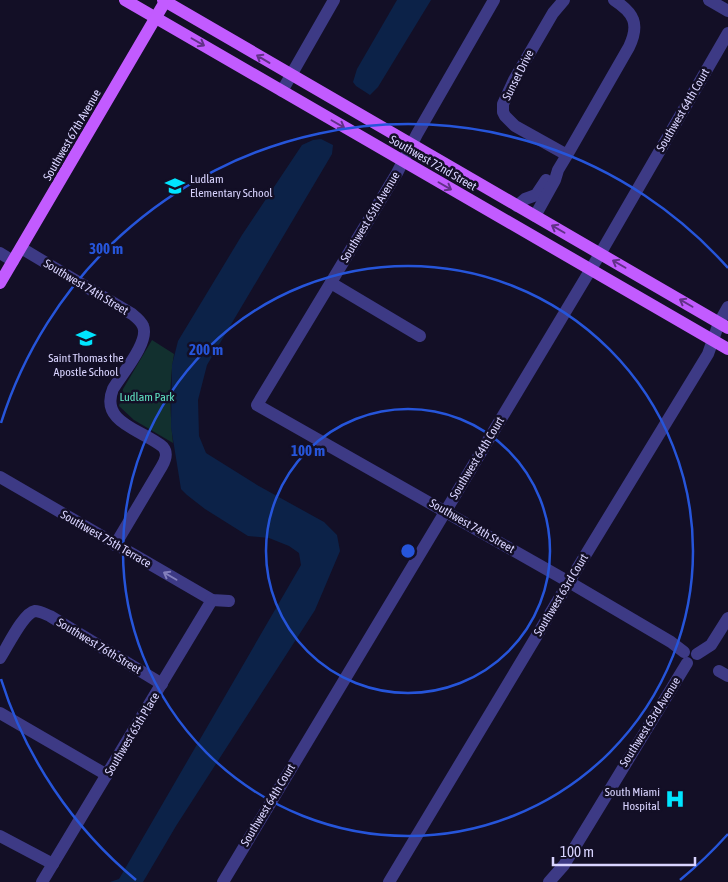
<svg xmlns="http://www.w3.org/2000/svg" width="728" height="882" font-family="'Asap Condensed',sans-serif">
<rect width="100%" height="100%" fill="#130f26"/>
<path fill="#12302f" d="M152,340L174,354C169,382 170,414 173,443L134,420L119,406L123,389Z"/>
<g fill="#0c2248">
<path d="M397,0H431L378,87L370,95L356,86L353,82L357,69Z"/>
<path d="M321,139L333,145L332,154L207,365L198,400L199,436L206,453L257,485L324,522L337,535L340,551L315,610L176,826L143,882H110L119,879L301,565L299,553L289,546L269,538L248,536L205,509L187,495L181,489L171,427L172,365L178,341L242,235L302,145L313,140Z"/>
</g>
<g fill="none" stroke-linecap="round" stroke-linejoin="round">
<g stroke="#3d3a85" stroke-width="12">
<path d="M494,0L417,134L397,173L257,405L569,582L671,642L684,652"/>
<path d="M564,0L553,13L514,80L503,104V112L505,116L515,126L567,155L629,47C640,24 634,13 614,0"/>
<path d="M709,0L728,11"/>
<path d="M282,91L334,0"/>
<path d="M517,206L525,199L536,195L546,180"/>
<path d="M535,216L555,180L558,170L567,155"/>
<path d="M21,248L132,314C137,318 141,321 143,326C150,342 121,375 113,389C99,423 143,430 163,447C168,453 166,459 162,466L115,545"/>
<path d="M0,253L13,261"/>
<path d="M331,283L420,336"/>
<path d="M0,477L212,600L229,601"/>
<path d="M697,654L711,645L728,618"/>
<path d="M0,658C7,648 23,613 35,611C40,611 45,614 50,616L162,684"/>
<path d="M719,671L728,676"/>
<path d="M0,713L107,775"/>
<path d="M0,836L53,864"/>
<path d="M42,882L212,600"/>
<path d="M223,882L600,254L728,33"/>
<path d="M389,882L569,582L708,354L719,323L728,307"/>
<path d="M549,882L564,865L687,663"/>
</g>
<g stroke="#c25bff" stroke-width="12">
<path d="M125,0L728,349"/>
<path d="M163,0L728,328"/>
<path d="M0,283L166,0"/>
</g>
</g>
<defs><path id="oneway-shaft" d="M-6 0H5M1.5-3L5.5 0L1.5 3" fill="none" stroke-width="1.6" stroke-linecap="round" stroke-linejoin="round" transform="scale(1.25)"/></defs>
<g stroke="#623188">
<use href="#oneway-shaft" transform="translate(198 42) rotate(30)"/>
<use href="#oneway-shaft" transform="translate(263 59) rotate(-149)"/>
<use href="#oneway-shaft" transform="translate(338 124) rotate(30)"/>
<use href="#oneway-shaft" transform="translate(445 186) rotate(30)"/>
<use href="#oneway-shaft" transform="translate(558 229) rotate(-150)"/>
<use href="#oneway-shaft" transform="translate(619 264) rotate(-150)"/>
<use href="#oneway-shaft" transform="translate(686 303) rotate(-150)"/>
</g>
<use stroke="#837fbc" href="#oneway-shaft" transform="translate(170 576) rotate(-150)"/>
<g fill="none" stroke="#2655da" stroke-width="2.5">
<circle cx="408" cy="551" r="142"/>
<circle cx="408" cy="551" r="285"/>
<path d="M728 834A427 427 0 0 1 680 880M136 880A427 427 0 0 1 1 679M1 423A427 427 0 0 1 728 268"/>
</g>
<defs>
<symbol id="school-bare" viewBox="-9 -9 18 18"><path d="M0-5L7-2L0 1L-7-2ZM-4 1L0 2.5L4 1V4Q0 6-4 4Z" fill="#00e5ff" stroke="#130f26" stroke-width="2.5" paint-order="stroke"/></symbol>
<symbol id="hospital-bare" viewBox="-9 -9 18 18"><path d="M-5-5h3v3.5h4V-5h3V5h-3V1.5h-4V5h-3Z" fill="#00e5ff" stroke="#130f26" stroke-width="2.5" paint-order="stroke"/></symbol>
</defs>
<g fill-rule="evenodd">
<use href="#school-bare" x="161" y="172" width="28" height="28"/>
<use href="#school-bare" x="72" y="324" width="28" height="28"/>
<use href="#hospital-bare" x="661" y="785" width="28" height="28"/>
</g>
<g text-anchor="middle" stroke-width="5" stroke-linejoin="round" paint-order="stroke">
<g font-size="12" fill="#d9d4ff" stroke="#130f26">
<text transform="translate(518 75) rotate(-63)" y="4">Sunset Drive</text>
<text transform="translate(683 110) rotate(-60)" y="4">Southwest 64th Court</text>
<text transform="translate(72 135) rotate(-60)" y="4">Southwest 67th Avenue</text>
<text transform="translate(433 163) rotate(30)" y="4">Southwest 72nd Street</text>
<text transform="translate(370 217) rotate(-59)" y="4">Southwest 65th Avenue</text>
<text transform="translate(86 287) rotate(31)" y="4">Southwest 74th Street</text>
<text transform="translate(477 458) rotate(-59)" y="4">Southwest 64th Court</text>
<text transform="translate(472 526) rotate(30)" y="4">Southwest 74th Street</text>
<text transform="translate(106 539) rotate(30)" y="4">Southwest 75th Terrace</text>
<text transform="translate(561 595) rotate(-59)" y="4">Southwest 63rd Court</text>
<text transform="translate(99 646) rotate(31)" y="4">Southwest 76th Street</text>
<text transform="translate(650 722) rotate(-58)" y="4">Southwest 63rd Avenue</text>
<text transform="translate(132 734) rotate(-59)" y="4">Southwest 65th Place</text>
<text transform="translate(268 805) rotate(-59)" y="4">Southwest 64th Court</text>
</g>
<g font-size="12" fill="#d9d4ff" stroke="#130f26" text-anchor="start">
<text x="190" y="183">Ludlam<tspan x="190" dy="14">Elementary School</tspan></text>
<text x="86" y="362" text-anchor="middle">Saint Thomas the<tspan x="86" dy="14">Apostle School</tspan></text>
<text x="660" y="796" text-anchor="end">South Miami<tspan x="660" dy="14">Hospital</tspan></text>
</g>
<g font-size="12" fill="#5fe0c0" stroke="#130f26">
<text x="147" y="401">Ludlam Park</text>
</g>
</g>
<circle cx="408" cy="551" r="8" fill="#2655da" stroke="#130f26" stroke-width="2.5"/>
<g font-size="15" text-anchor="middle" font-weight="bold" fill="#2655da" stroke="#130f26" stroke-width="5" stroke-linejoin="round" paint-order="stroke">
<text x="106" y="254">300 m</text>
<text x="206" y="355">200 m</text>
<text x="308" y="456">100 m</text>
</g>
<path d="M553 857v8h142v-8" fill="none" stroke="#d9d4ff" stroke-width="2.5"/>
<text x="560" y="857" font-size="15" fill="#d9d4ff" stroke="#130f26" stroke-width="4" paint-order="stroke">100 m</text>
</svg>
